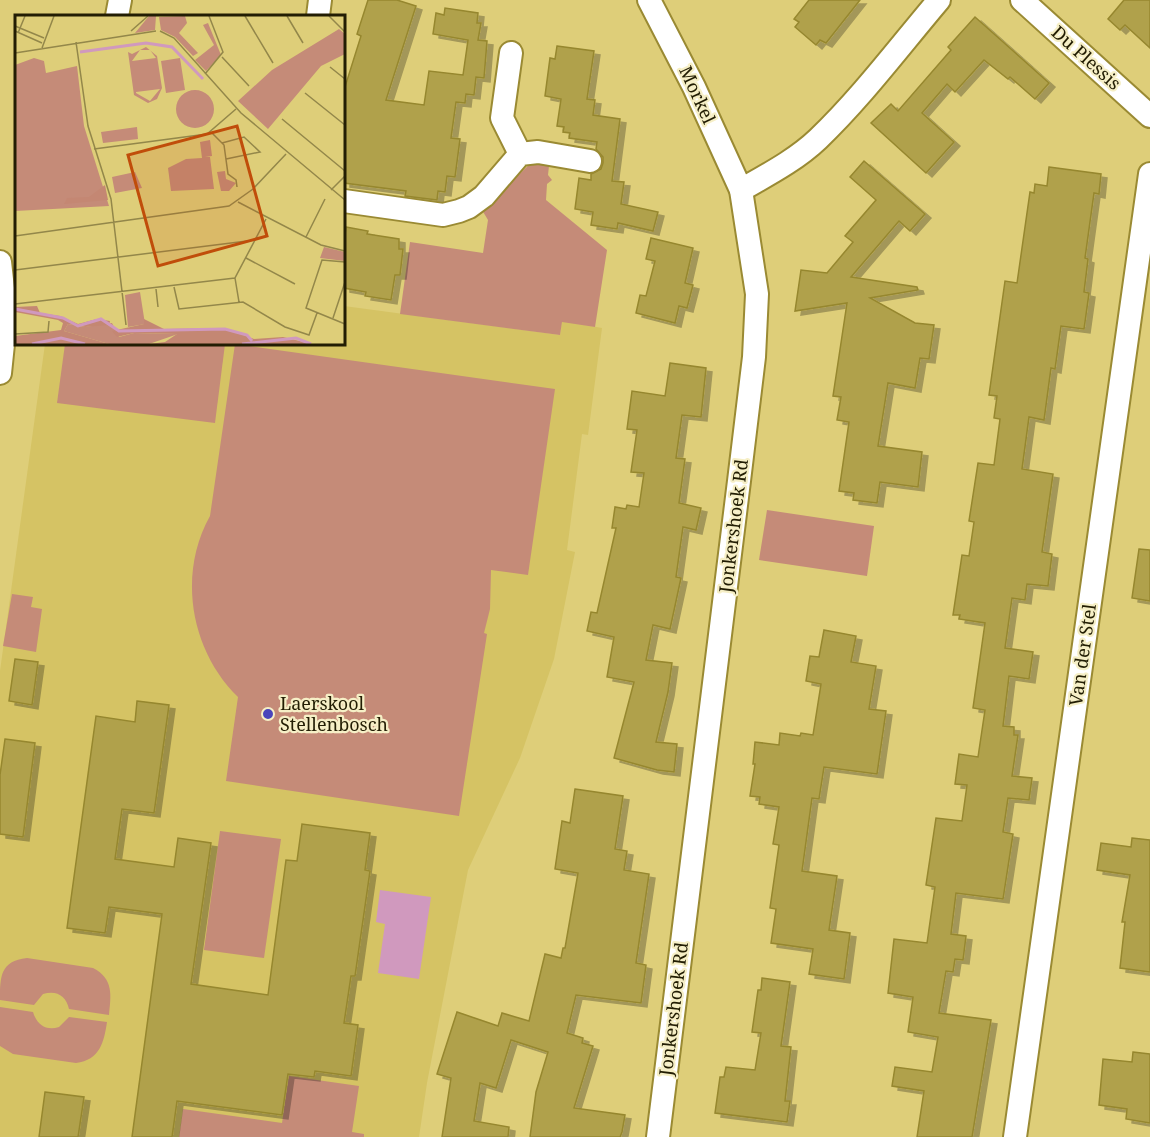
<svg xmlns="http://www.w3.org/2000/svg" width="1150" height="1137" font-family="'Noto Serif',serif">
<defs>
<filter id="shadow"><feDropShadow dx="6" dy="4" stdDeviation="0" flood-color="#0004"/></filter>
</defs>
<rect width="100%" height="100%" fill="#dece79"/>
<path fill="#d5c364" d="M344,306L560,335L562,321L602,328L588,435L582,434L567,550L575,552L554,659L520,758L468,870L427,1083L419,1137H0V671L45,344H344Z"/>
<g fill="#c58b78">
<path d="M531,163L549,166L548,175L552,180L547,184L546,200L607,250L595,327L562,322L560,335L400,314L410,242L483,253L488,220L482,210Z"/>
<path d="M65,344H225L215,423L57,403Z"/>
<path d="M235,344L555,389L528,575L491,570L490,609L484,633L487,634L459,816L226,781L238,697C191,651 177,575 210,516Z"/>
<path d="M767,510L874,526L867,576L759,560Z"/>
<path d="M12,594L33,597L31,607L42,609L36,652L3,646Z"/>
<path d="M220,831L281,839L264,958L204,950Z"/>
<path d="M27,958L93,968C114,979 111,995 109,1015L69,1009C66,996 57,990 43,994L34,1005L0,1000C0,977 0,961 27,958Z"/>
<path d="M0,1007L33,1012C37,1025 46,1031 59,1027L69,1017L107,1022C104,1042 100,1060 76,1063L13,1054L0,1046Z"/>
<path d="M289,1076L359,1086L352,1132L364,1134V1137H179L183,1109L282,1123Z"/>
</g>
<path fill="#d099be" d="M380,890L431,897L419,979L378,973L385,924L376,922Z"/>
<g fill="#b0a14b" stroke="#96872f" stroke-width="1.5" filter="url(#shadow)">
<path d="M368,0H397L416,6L386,100L424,105L429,71L463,75L468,40L433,34L436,13L444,15L445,8L478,13L477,23H481L478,40L487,41L484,78L476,77L474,95L466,94L465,103L456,102L451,138L460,139L455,177L447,176L445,192L438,191L437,200L405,196L406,191L344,183V90L361,36L357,34Z"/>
<path d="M809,0H860L826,43L820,40L816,45L795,27L799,22L794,19Z"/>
<path d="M1124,0H1150V48L1125,25L1120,30L1108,19Z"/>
<path d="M975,17L1049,83L1035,99L1010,77L1008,79L984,60L955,92L947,84L922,113L954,142L926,173L871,123L891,104L898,111L951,50L948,47Z"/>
<path d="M557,46L594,51L587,99L595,100L593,115L620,119L612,181L624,182L621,204L658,212L653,231L618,223L617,229L591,225L593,212L575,209L579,178L591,180V174L601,169L603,163V157L596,149L597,142L569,138L570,133L563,132L564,127L557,126L561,99L545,96L550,58L555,59Z"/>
<path d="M864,161L925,214L910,231L899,221L851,277L917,287L918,290L870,298L915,323L934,325L929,359L920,358L915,388L888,383L878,446L922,452L918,487L880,482L877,503L853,500L854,493L839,491L849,422L837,420L841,397L833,396L847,303L795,311L801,270L827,273L853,242L845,236L876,200L850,177Z"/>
<path d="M1049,167L1101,174L1099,194L1094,193L1085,258L1088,259L1084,292L1089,293L1084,329L1061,326L1055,369L1051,368L1044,420L1029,417L1022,469L1053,474L1042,552L1052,554L1048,586L1027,584L1025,600L1012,598L1005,648L1033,652L1029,679L1009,676L1003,726L1014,727V735H1018L1012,776L1032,778L1029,800L1008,798L1003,832L1013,834L1003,899L956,893L951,934L966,936L963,960L955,959L953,972L946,971L939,1013L991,1020L972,1137H917L924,1091L892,1086L895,1067L932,1072L938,1037L908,1032L913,997L888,993L894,939L927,943L935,887L926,885L936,818L962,821L967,785L955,784L959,754L978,757L985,710L973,708L985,623L959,619L960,615H953L962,555L969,556L974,522L969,521L978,463L994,465L1000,419L994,418L997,396L989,395L1005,281L1017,283L1030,192L1034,193L1035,184L1047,186Z"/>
<path d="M346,227L368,231L367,234L399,239V249H403L400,275H395L391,300L365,296L366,292L344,288V242Z"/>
<path d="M651,238L693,248L685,283L693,285L687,308L679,306L675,323L636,313L640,295L646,296L655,261L646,259Z"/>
<path d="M670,363L706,368L701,417L682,415L676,458L685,459L679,503L701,508L696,530L683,527L676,577L681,578L670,629L653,625L646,660L672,663L668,692L656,742L677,744L674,772L657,770L614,758L634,682L607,677L614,637L587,631L591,612L597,613L616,528H612L615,507L626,509L627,505L639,507L644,473L631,472L637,430L627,429L632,391L665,396Z"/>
<path d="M1139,549L1150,550V601L1132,598Z"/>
<path d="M824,630L856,636L851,662L876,666L869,709L886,711L877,774L824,767L819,799L812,798L802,871L837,876L829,930L850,933L844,979L809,974L813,949L771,943L776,909L770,908L779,845L773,844L779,807L759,804L760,797L750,796L755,764H753L755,742L779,745L780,733L800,736L801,733L813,735L821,684L806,681L810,656L819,657Z"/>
<path d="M15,659L38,662L32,705L9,701Z"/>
<path d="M137,701L169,705L154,813L122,809L115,859L174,867L178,838L211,843L191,984L268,995L286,860L297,861L302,824L370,833L365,870L370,871L355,976H351L344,1023L358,1025L351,1076L315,1071L314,1077L288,1074L282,1115L177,1101L172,1137H132L162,914L109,907L105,933L67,928L96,716L135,722Z"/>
<path d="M5,739L35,743L23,837L0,834V775Z"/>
<path d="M575,789L623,796L615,849L627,851L624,870L649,874L636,963L646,965L641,1003L576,995L567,1033L583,1038L582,1043L593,1046L574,1108L625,1115L622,1132L620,1137H530L536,1092L548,1052L511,1040L496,1088L480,1083L474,1121L509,1127L508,1137H442L451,1078L437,1074L457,1012L498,1026L502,1013L529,1021L545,954L561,958L563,948H565L578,873L555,869L562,821L570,823Z"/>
<path d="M1132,838L1150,840V972L1120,968L1125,922H1122L1130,875L1097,870L1101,843L1131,847Z"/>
<path d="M762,978L790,982L781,1046L791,1047L785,1101H790L787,1122L715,1113L720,1077H724L726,1067L755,1070L761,1033L752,1032L758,990H761Z"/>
<path d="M1133,1052L1150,1054V1123L1126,1119L1127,1109L1099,1105L1103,1059L1132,1062Z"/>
<path d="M45,1092L84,1097L78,1137H39Z"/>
</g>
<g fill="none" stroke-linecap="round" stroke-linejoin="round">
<defs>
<g id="minor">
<path d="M649,0L694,87L741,190L757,294L754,357L739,481L658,1137"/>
<path d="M1022,0L1150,116"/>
<path d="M117,16L120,0"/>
<path d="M318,16L320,0"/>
<path d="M511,53L502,118L520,154"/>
<path d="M741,190C767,175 796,160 818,139C861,98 900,46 939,0"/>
<path d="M344,201L443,215L459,211L469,207L484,196L520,154L538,152L590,161"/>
<path d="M0,262L6,315L0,373"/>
<path d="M1015,1137L1150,174"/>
</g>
</defs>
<use href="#minor" stroke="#9a8a33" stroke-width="26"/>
<use href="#minor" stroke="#fff" stroke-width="22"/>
</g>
<circle fill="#4a45bb" stroke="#f6efc6" stroke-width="2" cx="268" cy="714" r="6"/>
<g text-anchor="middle" stroke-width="4.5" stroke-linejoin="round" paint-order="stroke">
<g font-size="18" fill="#221d03" stroke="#f6efc6">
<text transform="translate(1086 58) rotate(42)" y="6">Du Plessis</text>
<text transform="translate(697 95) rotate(65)" y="6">Morkel</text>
<text transform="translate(734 526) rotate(-83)" y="6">Jonkershoek Rd</text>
<text transform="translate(1083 655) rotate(-82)" y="6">Van der Stel</text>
<text transform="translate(674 1009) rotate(-83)" y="6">Jonkershoek Rd</text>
</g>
<g font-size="18" fill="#221d03" stroke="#f6efc6" text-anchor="start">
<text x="280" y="710">Laerskool<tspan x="280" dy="21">Stellenbosch</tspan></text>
</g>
</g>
<g transform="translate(15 15)">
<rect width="330" height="330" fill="#dece79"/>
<path d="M134,1H141L140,15L120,18ZM144,2L170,1L172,8L164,18L183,38L178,41L160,22L146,15ZM193,8L206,40L191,56L180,45L199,30L188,10ZM324,14L330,19V39L306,51L253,114L223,86L257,55ZM131,32L142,41L147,73L142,84L133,88L119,80L113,37L117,39ZM125,35H135L141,43L117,46ZM145,74L135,86L121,78V77ZM19,43L29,46L31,58L62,51L69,111L94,191L0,196V50ZM165,43L170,75L151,78L146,46ZM161 94a19 19 0 1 1 38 0a19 19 0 1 1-38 0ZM122,112L123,124L88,128L86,117ZM195,125L197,141L190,142H195L199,174L156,176L153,153L171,144L187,143L185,127ZM210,156L211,164L221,168L214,176H206L202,157ZM120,157L127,173L100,178L97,162ZM309,232L330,237V246L305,243ZM125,277L130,309L113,312L110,280ZM97,308L104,322L119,318L163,319L134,329H94L49,316L53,309L70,312Z" fill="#c58b78" fill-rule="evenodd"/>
<path d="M90,170L93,185L49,189L52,183L74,182ZM22,291L25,298L45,301L63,309L82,304L95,306L94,310L70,312L53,309L49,316L94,329H0V321L46,315L48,308L43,305L0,297V292ZM129,304L149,314L210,313L239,324L268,322L297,329H134L150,327L162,319L119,318L102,322L97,316L129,309Z" fill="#c48773"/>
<path fill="none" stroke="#d099be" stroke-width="3" d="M65,37L131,28L157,32L188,64M0,294L48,303L63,311L86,304L104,316L210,314L232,320L237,326M17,329L46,323L70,329M227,329L281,323L296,329"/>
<path fill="none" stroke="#93874a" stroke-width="1.5" d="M230,1L258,48M272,1L288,28M314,1L330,17M0,11L29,23M0,16L27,28M116,16L133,1M145,16L159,23L226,98L330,185M3,18L10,1M61,27L73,111L96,184L111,310M27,33L39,1M0,38L141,16M207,42L234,71M315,52L330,64M190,59L208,37L194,1M290,78L330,110M267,104L330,156M197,118L209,130L213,159L221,165L222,172M207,128L229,122L245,137L211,144M79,134L192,119L221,94M316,175L330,161M223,187L306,230L330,236M0,221L214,191L238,174L271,139M291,222L310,184M231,243L280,269M330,247L307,245L291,293L330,309M0,255L240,225M159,272L164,294L228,287L270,312L294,320L302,298M141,274L143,292M224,287L220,263L251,204M0,289L220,263M318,303L330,267M0,319L33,317L34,306"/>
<path fill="#c04d0a" fill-opacity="0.15" stroke="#c04d0a" stroke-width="3" d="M222,111L252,221L143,251L113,140Z"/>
<rect width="330" height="330" fill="none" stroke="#221d03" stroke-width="3"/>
</g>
</svg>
